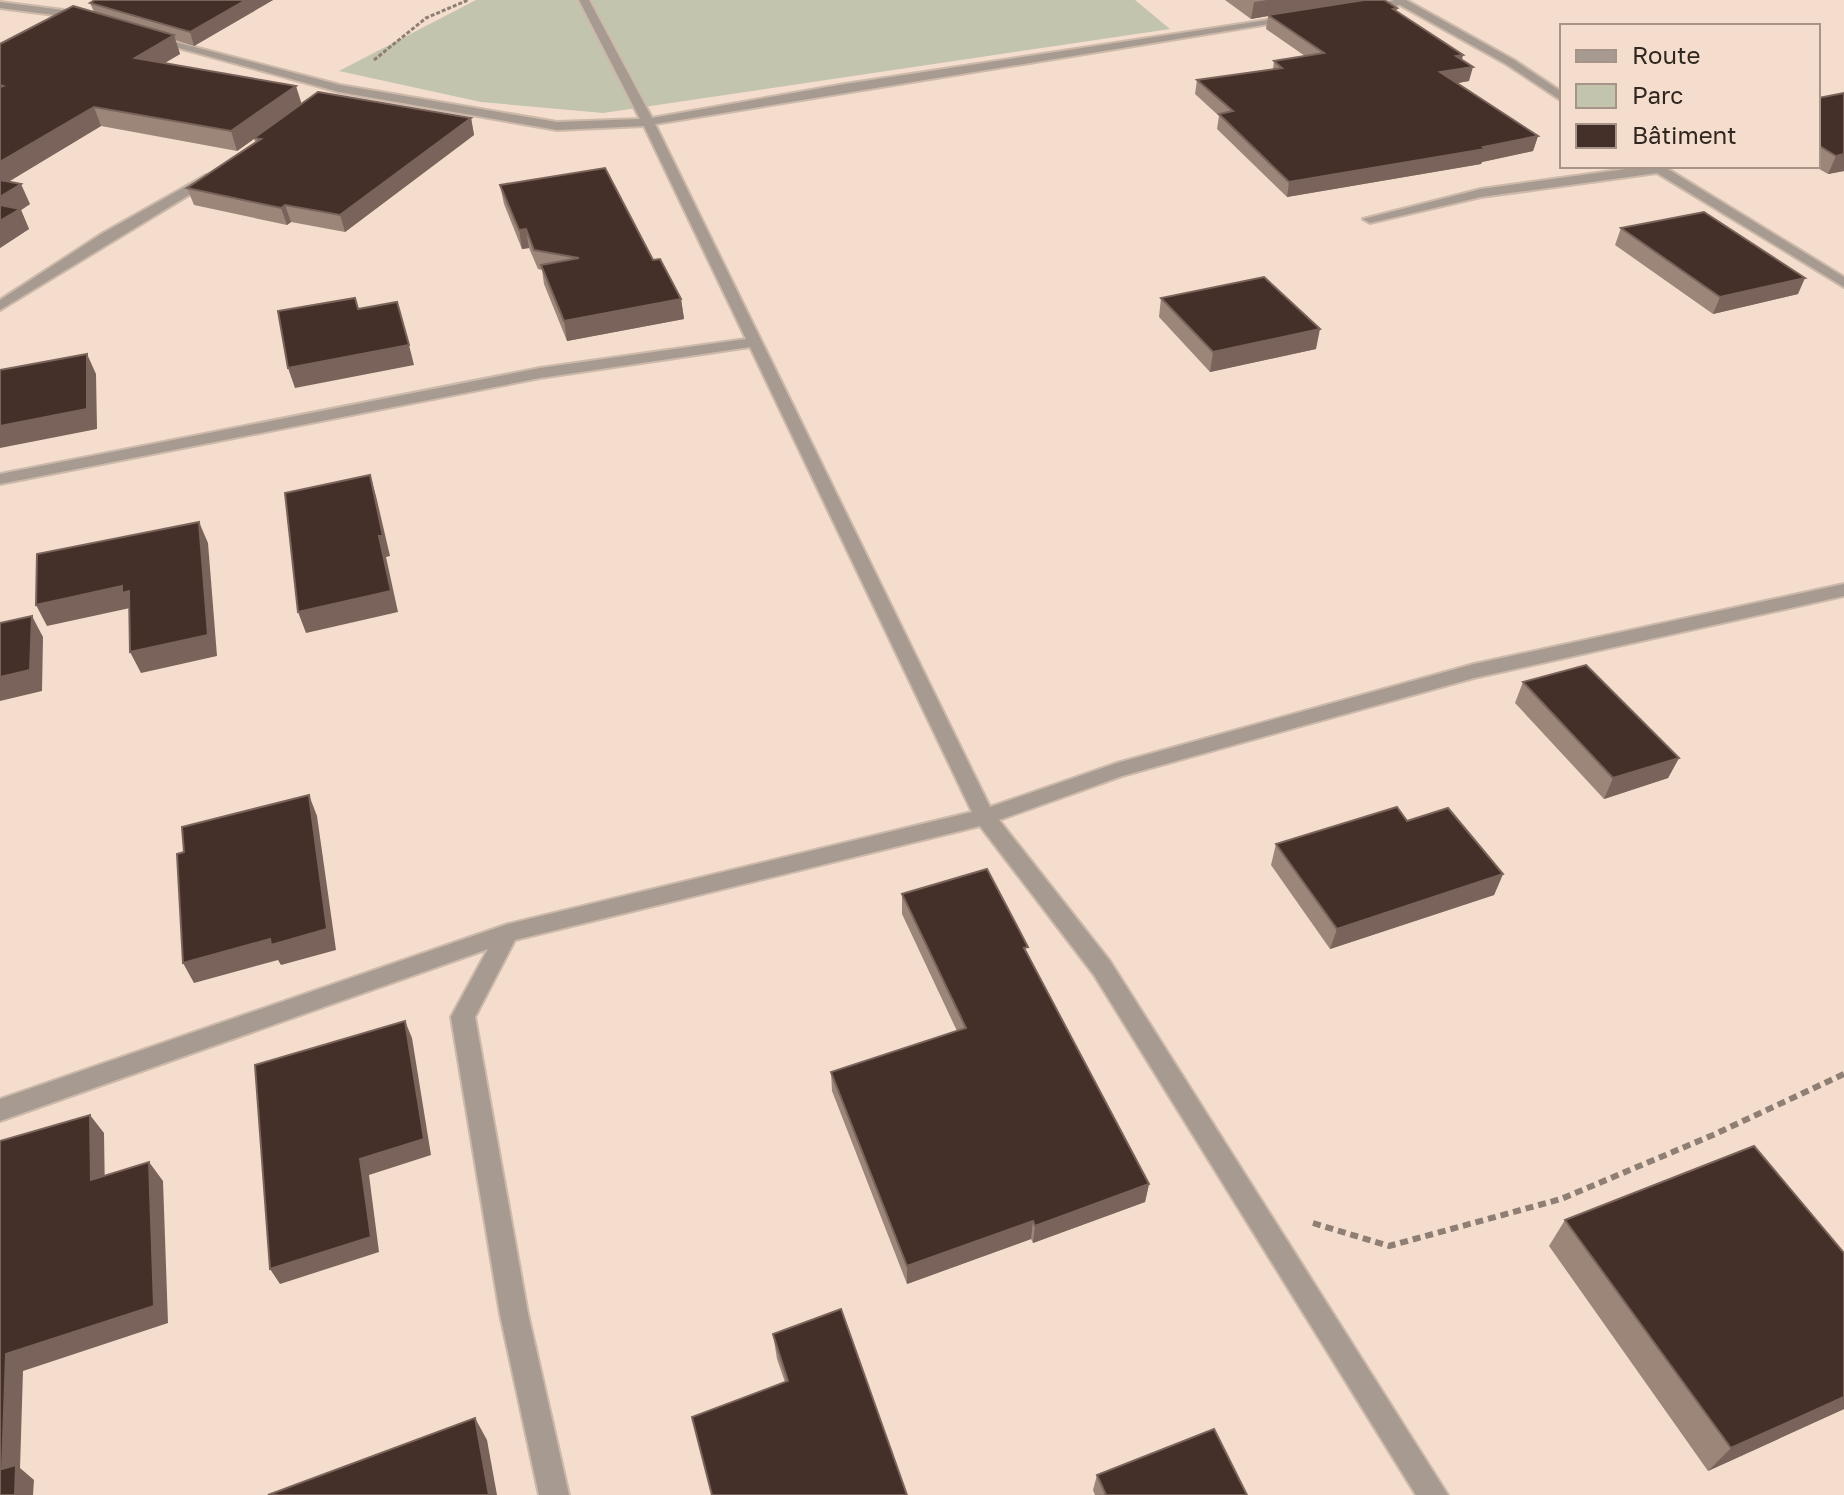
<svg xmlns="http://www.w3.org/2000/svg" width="1844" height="1495" font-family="'Golos Text',sans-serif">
<rect width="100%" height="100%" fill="#f4ddcc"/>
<path fill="#c2c4ad" d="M476,0H1135L1170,29L603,113L481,102L339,71Z"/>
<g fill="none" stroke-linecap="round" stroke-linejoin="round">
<defs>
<g id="minor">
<path d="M579,0H589L652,118L845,84L1294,16L1299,19L655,124L990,807L1117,763L1474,664L1844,584V596L1474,678L1122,776L999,820L1110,961L1448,1495H1416L1094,975L980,826L515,940L475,1017L528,1314L569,1495H539L500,1314L451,1017L488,949L0,1121V1099L508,924L972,812L750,347L540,378L0,484V474L540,368L746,339L644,126L557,130L339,92L146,39L152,36L340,85L557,122L640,119Z"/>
<path d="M1395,0H1406L1514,60L1562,92V101L1506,64L1400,5L1365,11L1360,8Z"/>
<path d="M0,2L63,10L92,20L87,23L62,16L0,8Z"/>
<path d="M1648,166H1663L1844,277V287L1657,173L1481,197L1370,223L1363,219L1481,189Z"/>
<path d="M206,175L217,178L0,310V300L103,233Z"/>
</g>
</defs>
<use href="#minor" stroke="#cdb9aa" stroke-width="4"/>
<path stroke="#8e7e73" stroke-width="3" stroke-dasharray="4 2" stroke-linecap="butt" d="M374,60L426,18L468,0"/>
<path stroke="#8e7e73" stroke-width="6" stroke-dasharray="8 5" stroke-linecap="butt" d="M1313,1223L1389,1246L1561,1199L1713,1135L1844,1074"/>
<use href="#minor" fill="#a69a91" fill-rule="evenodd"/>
</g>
<g fill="#9c867a">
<path d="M92,0H273L194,46L175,40L180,54L165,63L302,104L471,118L474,135L345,232L291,222L287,225L194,205L187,188L256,143L254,139L237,151L101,126L9,181L30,204L21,210L29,229L0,248V44L94,12L90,3L93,1Z"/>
<path d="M1225,0H1384L1397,8V12L1462,60L1469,81L1457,83L1538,136L1533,151L1482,162L1481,164L1287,197L1217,129L1219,116L1195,94L1197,80L1273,69L1274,61L1305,56L1266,29L1268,16L1251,19Z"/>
<path d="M1844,93V171L1828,174L1814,166H1818V98Z"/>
<path d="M500,185L653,260L681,299L684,319L567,341L544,284L542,270L538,269L529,248L522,249L504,204Z"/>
<path d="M1621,228L1798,294L1713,314L1615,245Z"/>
<path d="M1161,298L1316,349L1210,372L1159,317Z"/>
<path d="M1523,682L1679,758L1668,778L1604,799L1515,703Z"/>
<path d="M1407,821L1503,874L1494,895L1330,949L1271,865L1276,844Z"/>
<path d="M902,894L1027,955L1149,1184L1145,1202L1033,1243L1031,1239L907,1284L832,1091L831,1072L957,1031L902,914Z"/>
<path d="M1565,1220L1844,1253V1409L1708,1471L1549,1246Z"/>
<path d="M773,1334L907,1495L785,1382L777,1359Z"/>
<path d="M1097,1475L1247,1495H1095L1093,1490Z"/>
</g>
<g fill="#7a635a">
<path d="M246,0H273L194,46L190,32Z"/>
<path d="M1267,0H1363L1268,15V16L1251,19L1254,2Z"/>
<path d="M174,35L180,54L142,76L135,58Z"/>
<path d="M1463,55L1460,69L1473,67L1469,81L1437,87L1440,72L1456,56Z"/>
<path d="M296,86L302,105L237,151L231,131Z"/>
<path d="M94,107L101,126L0,187V162Z"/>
<path d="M471,118L474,135L345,232L340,215Z"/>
<path d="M1538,136L1533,151L1482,162L1481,164L1287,197L1289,182Z"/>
<path d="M1844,154V171L1828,174L1836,156Z"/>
<path d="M21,184L30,204L21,210L29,229L0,248V197Z"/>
<path d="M285,205L291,222L287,225L281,208Z"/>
<path d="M526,229L529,248L522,249L519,230Z"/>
<path d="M1805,278L1798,294L1713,314L1720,297Z"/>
<path d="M681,299L684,319L567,341L564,321Z"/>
<path d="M1320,329L1316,349L1210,372L1213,352Z"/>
<path d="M409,345L414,365L295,388L288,368Z"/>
<path d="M87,354L96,374L97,429L0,448V426Z"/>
<path d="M370,475L376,496L390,556L386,557L398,612L306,633L298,612L379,536Z"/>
<path d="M199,522L208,543L217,656L141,673L130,652Z"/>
<path d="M122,586L129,591L130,608L47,626L36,605Z"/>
<path d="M32,616L43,637L42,691L0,701V677Z"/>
<path d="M1679,758L1668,778L1604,799L1613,778Z"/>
<path d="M309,795L317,816L336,950L281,965L278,960L194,983L183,963Z"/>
<path d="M1503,874L1494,895L1330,949L1337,929Z"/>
<path d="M405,1021L412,1038L431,1155L369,1175L379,1252L280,1284L270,1269L360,1159Z"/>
<path d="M90,1115L104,1133L105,1198L91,1180Z"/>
<path d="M149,1162L163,1181L168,1323L23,1371L20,1468L34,1480L33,1495H15L2,1469L6,1354Z"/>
<path d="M1149,1184L1145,1202L1033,1243L1035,1226Z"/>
<path d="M1033,1221L1031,1239L907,1284V1266Z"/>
<path d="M1844,1397V1409L1708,1471L1731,1448Z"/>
<path d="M475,1418L487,1440L497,1495H489Z"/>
</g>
<g fill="#452f29" stroke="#7a635a" stroke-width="2">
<path d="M95,0H246L190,32L90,3Z"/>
<path d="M1364,0H1384L1397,8L1393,9L1463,55L1456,56L1473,67L1440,72L1538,136L1483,147L1485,149L1289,182L1219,114L1233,111L1197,80L1282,68L1274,61L1324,53L1268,15Z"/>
<path d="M73,6L174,35L135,58L296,86L231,131L94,107L0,162V87L3,86L0,85V44Z"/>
<path d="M318,92L471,118L340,215L285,205L281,208L187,188L261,139L254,138Z"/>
<path d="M1844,93V154L1836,156L1818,145V98Z"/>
<path d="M605,168L653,260L660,259L681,299L564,321L541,265L579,258L534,250L526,229L519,230L500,185Z"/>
<path d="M0,180L21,184L0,197Z"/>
<path d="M0,205L20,209L0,221Z"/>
<path d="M1704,212L1805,278L1720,297L1621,228Z"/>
<path d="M1264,277L1320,329L1213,352L1161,298Z"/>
<path d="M355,298L358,309L397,302L409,345L288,368L278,311Z"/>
<path d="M87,354V409L0,426V370Z"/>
<path d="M370,475L383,536H379L391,591L298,612L285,493Z"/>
<path d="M199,522L208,635L130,652L129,591L122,593V586L36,605L37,554Z"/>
<path d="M32,616L30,670L0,677V623Z"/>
<path d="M1586,665L1679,758L1613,778L1523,682Z"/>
<path d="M309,795L327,929L271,945L270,939L183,963L177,854L184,852L182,827Z"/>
<path d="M1397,807L1407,821L1448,808L1503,874L1337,929L1276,844Z"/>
<path d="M987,869L1028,947L1024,948L1149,1184L1035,1226L1033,1221L907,1266L831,1072L966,1028L902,894Z"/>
<path d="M405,1021L424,1139L360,1159L371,1237L270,1269L255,1065Z"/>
<path d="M90,1115L91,1180L149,1162L154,1306L6,1354L2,1469L16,1465L15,1495H0V1141Z"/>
<path d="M1754,1146L1844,1253V1397L1731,1448L1565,1220Z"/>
<path d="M841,1309L907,1495H712L692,1417L788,1381L773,1334Z"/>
<path d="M475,1418L489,1495H268Z"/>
<path d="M1214,1429L1247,1495H1106L1097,1475Z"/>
</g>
<rect x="1560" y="24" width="260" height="144" fill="#f4ddcc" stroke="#a69488" stroke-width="2"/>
<rect x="1576" y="50" width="40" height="12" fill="#a69a91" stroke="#a69488" stroke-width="2"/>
<text x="1632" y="64" font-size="24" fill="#302721">Route</text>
<rect x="1576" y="84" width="40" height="24" fill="#c2c4ad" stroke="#a69488" stroke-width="2"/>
<text x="1632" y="104" font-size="24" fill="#302721">Parc</text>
<rect x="1576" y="124" width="40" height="24" fill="#452f29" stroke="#a69488" stroke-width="2"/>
<text x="1632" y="144" font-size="24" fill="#302721">Bâtiment</text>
</svg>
